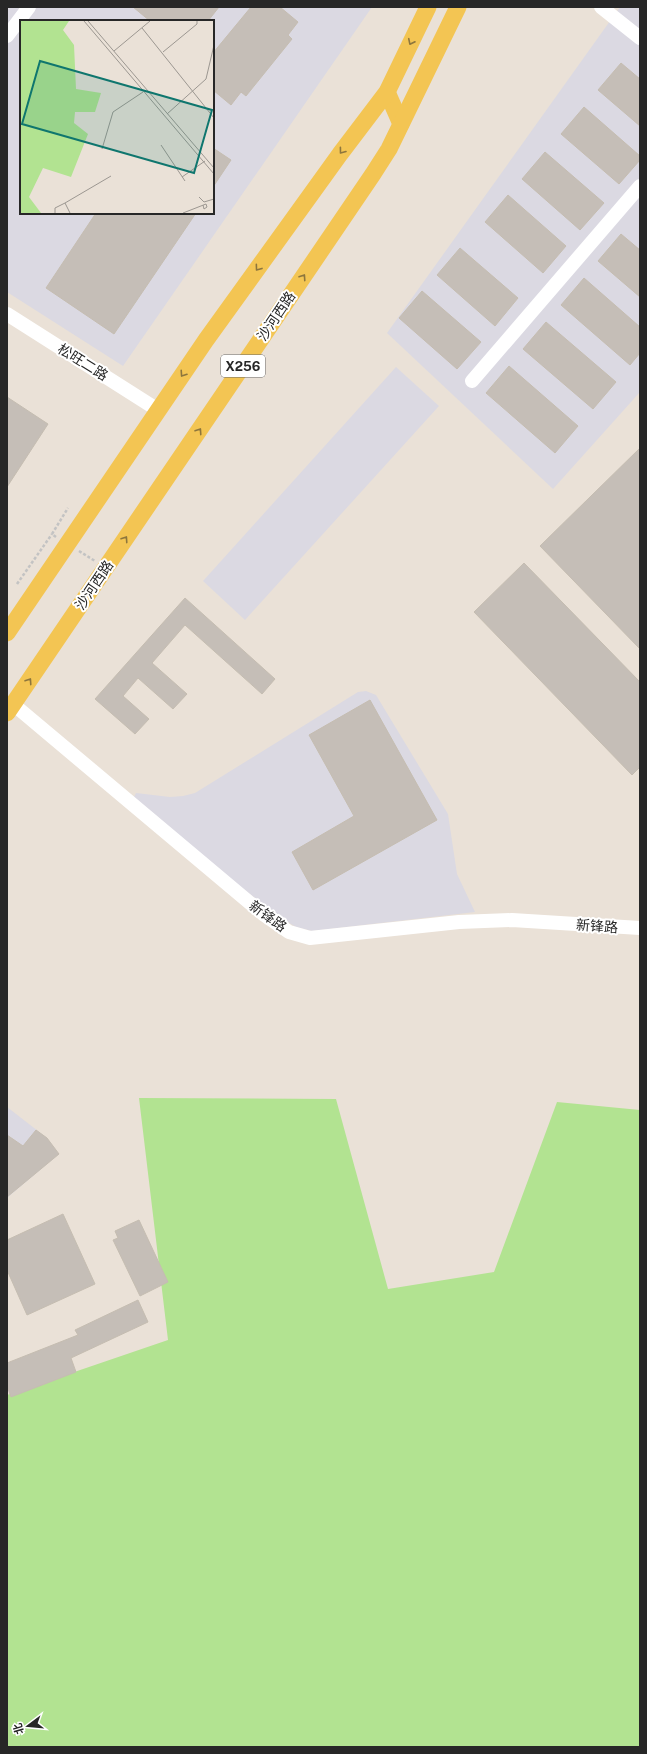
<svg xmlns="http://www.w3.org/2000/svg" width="647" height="1754" font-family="'Public Sans','Noto Sans SC',sans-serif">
<rect width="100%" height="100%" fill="#eae1d7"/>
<g fill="#dbd9e2" fill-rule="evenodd">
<path d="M7,7H372L123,366L7,292ZM21,21H213V213H21Z"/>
<path d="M620,7H640V392L553,489L387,333Z"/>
<path d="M396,367L439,406L245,620L203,581Z"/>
<path d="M366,691L376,695L448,814L457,874L475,912L312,931L296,927L281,918L224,874L133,799L136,793L170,797L183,796L195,793L358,692Z"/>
<path d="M7,1107L47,1138L59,1154L7,1198Z"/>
</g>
<path fill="#b2e391" d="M139,1098L336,1099L388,1289L494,1272L557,1102L640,1110V1747H7V1395L168,1340Z"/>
<g fill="#c5beb7" stroke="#c5bdb1">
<path d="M133,7H219L208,21H150Z"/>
<path d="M251,7H280L298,22L288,35L292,39L246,96L241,92L231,105L213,90V53Z"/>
<path d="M621,63L640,79V126L598,90Z"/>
<path d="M584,107L640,156V160L619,184L561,134Z"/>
<path d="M213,148L231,160L213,187Z"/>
<path d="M545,152L604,203L580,230L522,179Z"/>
<path d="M508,195L566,246L543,273L485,222Z"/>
<path d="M96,213H196L114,334L46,288Z"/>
<path d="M621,234L640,250V297L598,261Z"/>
<path d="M460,248L518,298L495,326L437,275Z"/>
<path d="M584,278L640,327V353L630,365L561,305Z"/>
<path d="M422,291L481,342L457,369L399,318Z"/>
<path d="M546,322L616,382L593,409L523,349Z"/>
<path d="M509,366L578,426L555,453L486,393Z"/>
<path d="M7,397L48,424L7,487Z"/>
<path d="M640,448V649L540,546Z"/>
<path d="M524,563L640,682V767L632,775L474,612Z"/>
<path d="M185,598L275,679L262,694L185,625L152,663L187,694L173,709L138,678L123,696L149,719L135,734L95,699Z"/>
<path d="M370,700L437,820L313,890L292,852L354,816L309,735Z"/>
<path d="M36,1130L47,1138L59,1154L7,1197V1135L23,1146Z"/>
<path d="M63,1214L95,1284L27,1315L7,1270V1240Z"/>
<path d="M139,1220L168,1282L140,1296L113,1240L118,1238L115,1231Z"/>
<path d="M138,1300L148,1322L71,1358L76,1372L11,1397L7,1386V1363L78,1335L75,1330Z"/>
</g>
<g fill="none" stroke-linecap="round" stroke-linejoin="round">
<g stroke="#c3c3c3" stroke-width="2.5" stroke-dasharray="3 2" stroke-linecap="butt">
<path d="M56,537L52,534L68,508"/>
<path d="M79,551L95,561"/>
<path d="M17,584L52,534"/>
</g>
<g stroke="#fff" stroke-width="14">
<path d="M601,7L640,38"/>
<path d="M7,36L29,7"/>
<path d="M7,314L158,410"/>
<path d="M472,381L640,186"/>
<path d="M13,704L263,914L289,932L310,938L459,922L512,920L640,928"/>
</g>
<g stroke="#f3c553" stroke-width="17">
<path d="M387,92L401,124"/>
<path d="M7,633L206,340L340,154L387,92L428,7"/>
<path d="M7,713L373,174L389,149L458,7"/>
</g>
</g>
<defs><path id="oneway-chevron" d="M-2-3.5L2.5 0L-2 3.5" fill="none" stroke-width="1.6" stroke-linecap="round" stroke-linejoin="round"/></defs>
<g stroke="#8d763d">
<use href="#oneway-chevron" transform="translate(411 42) rotate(116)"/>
<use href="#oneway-chevron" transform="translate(342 151) rotate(127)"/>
<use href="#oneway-chevron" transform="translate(258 268) rotate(126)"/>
<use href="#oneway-chevron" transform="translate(303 277) rotate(-56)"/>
<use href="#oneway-chevron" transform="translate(183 374) rotate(124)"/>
<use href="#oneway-chevron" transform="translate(199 431) rotate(-56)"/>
<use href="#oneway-chevron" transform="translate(125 539) rotate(-56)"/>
<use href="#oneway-chevron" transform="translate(29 681) rotate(-56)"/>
</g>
<g text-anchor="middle" stroke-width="4" stroke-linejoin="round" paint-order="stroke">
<rect fill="#fff" stroke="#686868" stroke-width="1" x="221" y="355" width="44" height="22" rx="3"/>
<g font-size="13" font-weight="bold" fill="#272727">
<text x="243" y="371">X256</text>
</g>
<g font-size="14" fill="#272727" stroke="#fff">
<text transform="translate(276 316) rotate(-56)" y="5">沙河西路</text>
<text transform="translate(83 362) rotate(32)" y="5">松旺二路</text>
<text transform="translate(94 585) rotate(-56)" y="5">沙河西路</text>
<text transform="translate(268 916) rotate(36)" y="5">新锋路</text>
<text transform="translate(597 926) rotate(4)" y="5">新锋路</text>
</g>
</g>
<g transform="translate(20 20)">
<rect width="194" height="194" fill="#eae1d7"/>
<path d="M0,1H49L43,10L54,25L56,69L81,73L75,92H55L54,103L68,114L51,157L23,148L9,177L21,193H0Z" fill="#b2e391"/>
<path fill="none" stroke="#9c9791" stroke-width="1" d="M64,1L194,154M68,1L194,148M122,8L194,98M94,31L130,1M143,32L177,4V1M147,94L186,59L194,25M141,125L165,161M82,129L93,92L123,72M162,157L185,141M179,177L184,182L194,179M35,193V188L45,183M50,193L45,183L91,156M163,193L186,184L187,187L184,189L183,185"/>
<path fill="#0f766e" fill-opacity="0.15" stroke="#0f766e" stroke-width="2" d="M20,41L192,90L174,153L2,104Z"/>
<rect width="194" height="194" fill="none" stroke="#272727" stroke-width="2"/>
</g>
<rect width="647" height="1754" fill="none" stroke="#272727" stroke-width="16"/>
<g transform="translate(28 1726) rotate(254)" stroke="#ffffff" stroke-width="3" paint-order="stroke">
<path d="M0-3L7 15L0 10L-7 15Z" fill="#272727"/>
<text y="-6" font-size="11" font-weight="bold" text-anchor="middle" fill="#272727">北</text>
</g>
</svg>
